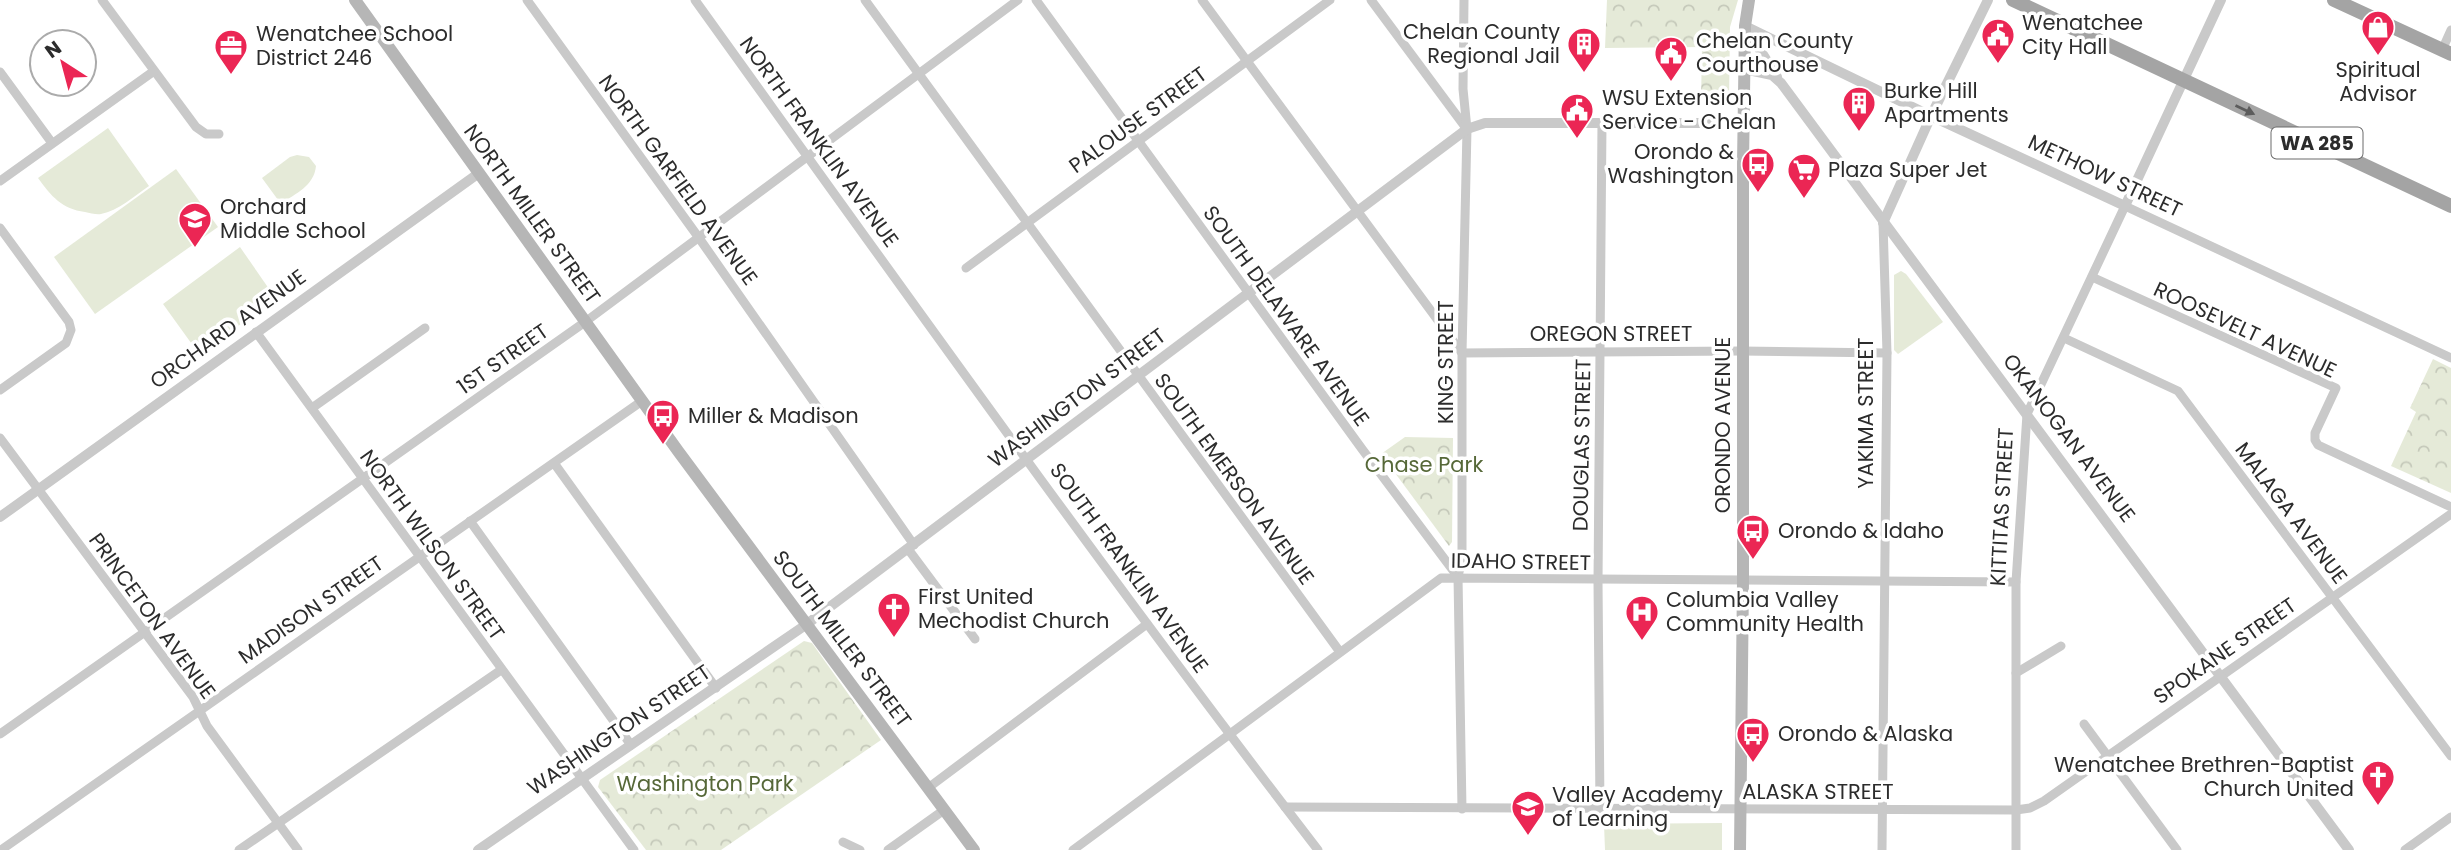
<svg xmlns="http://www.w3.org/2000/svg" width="2451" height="850" font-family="Poppins,sans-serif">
<defs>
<pattern id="park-crowns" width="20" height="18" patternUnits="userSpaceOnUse" patternTransform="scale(1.75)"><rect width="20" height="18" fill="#e5ead8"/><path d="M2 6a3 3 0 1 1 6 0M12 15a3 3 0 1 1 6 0" fill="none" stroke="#c5c9ba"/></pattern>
</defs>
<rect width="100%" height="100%" fill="#fff"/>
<g fill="#e5ead8">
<path d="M108,128L149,186C134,196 118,211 101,214C97,215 90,213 85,212C62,209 51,196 38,178Z"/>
<path d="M297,155L309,157L316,166C314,186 296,193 281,204L262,178L290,157Z"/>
<path d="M176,169L218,227L95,314L54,257Z"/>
<path d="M240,247L276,299L199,354L163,304Z"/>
<path d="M1901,271L1906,274L1943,322L1898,354L1894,350V275Z"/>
<path d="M1722,823V850H1605L1604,824Z"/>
</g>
<g fill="url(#park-crowns)">
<path d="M1607,0H1738L1730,27L1729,101H1701L1702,47L1605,48Z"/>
<path d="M2433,359L2451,368V493L2391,466L2416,412L2410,408Z"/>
<path d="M1405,437L1453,438L1452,542L1449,546L1381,454Z"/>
<path d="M804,641L812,643L881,740L721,850H646L598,787L600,780Z"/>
</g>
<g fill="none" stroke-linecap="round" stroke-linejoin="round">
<g stroke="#c9c9c9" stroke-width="9">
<path d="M102,0L196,127L206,134H219"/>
<path d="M527,0L699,238L914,545"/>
<path d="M695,0C900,285 1104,572 1318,850"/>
<path d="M865,0L1340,652"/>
<path d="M1036,0L1362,449L1458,577"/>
<path d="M1202,0L1462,353L1741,351L1887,353"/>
<path d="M1371,0L1466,128"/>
<path d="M2442,50L2451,30"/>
<path d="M0,72L52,143"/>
<path d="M0,181L154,71"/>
<path d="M0,228L69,322L71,330L66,343L0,390"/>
<path d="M966,268L1330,0"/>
<path d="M2092,277L2336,388L2315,433V440L2318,445L2451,507"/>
<path d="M256,332L634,850"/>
<path d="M2064,338L2178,391L2451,756"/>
<path d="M312,408L425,328"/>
<path d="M0,438L193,697L207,726L298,850"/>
<path d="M554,463L716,688"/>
<path d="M470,521L631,745"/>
<path d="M908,549L975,639"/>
<path d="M2016,673L2061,646"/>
<path d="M2084,724L2177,850"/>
<path d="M0,734L585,322L1018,0"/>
<path d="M928,788L1147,624"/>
<path d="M1285,807L2016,810L2030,808L2044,801L2451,514"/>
<path d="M1462,809L1458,577L1462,557V353L1467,129L1463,89L1464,0"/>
<path d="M1600,809L1598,581L1602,123"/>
<path d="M843,842L860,850"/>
<path d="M1,850L642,401"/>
<path d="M239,850L501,670"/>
<path d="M888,850L944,810"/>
<path d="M1073,850L1441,578L2016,582"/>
<path d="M1882,850L1887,353L1883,223"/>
<path d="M2016,850V582L2027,414L2125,206L2451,358"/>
<path d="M2405,850L2451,817"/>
</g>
<g stroke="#c9c9c9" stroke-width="10">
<path d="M1745,26L1931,116L2125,206L2221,0"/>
<path d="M1745,26L1777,77"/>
<path d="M1744,69L1772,75L1781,83L2349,850"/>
<path d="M1883,223L1931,116L1988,0"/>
<path d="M0,517L479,173"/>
<path d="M478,850L807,624L1467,129L1485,123H1743"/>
</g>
<g stroke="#b6b6b6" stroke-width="12">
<path d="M355,0L678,451L974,850"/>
<path d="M1740,850L1743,581V164L1745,26L1749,0"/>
</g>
<g stroke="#a4a4a4" stroke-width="14">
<path d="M2013,0L2451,206"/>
<path d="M2334,0L2451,54"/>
</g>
</g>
<defs><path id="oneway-solid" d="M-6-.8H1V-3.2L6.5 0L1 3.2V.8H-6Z" transform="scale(1.75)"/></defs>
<use fill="#5c5c5c" href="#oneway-solid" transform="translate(2245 110) rotate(25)"/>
<defs>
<symbol id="shop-pin" viewBox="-11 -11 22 30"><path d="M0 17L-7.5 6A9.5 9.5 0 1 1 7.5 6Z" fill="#eb2654" stroke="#fff"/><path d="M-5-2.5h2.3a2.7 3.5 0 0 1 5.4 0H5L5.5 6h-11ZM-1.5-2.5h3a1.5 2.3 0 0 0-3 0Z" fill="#fff"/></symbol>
<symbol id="civic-pin" viewBox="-11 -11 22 30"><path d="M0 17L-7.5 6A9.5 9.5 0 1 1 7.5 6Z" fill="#eb2654" stroke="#fff"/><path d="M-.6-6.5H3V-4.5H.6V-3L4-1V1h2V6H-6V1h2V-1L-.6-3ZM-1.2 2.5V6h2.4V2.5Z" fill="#fff"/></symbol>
<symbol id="building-pin" viewBox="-11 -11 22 30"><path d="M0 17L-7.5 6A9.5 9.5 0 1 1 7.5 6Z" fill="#eb2654" stroke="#fff"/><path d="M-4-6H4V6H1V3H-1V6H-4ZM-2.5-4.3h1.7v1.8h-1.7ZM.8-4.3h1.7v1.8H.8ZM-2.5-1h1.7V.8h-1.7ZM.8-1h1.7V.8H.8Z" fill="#fff"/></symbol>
<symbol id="office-pin" viewBox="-11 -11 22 30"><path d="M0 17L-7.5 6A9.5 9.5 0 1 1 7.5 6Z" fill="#eb2654" stroke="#fff"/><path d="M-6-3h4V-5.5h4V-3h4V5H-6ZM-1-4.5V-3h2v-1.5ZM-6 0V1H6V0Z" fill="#fff"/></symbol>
<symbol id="bus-pin" viewBox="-11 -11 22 30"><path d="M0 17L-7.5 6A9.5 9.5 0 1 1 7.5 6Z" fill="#eb2654" stroke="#fff"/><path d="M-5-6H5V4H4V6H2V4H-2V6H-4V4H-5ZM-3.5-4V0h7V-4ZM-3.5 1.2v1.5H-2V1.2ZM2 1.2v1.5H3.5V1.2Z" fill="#fff"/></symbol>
<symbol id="supermarket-pin" viewBox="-11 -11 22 30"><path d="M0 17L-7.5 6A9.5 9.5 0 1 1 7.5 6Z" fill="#eb2654" stroke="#fff"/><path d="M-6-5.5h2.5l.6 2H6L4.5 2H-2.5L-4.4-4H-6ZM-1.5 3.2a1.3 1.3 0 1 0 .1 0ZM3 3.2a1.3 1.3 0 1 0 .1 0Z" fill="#fff"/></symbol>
<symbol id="school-pin" viewBox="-11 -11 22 30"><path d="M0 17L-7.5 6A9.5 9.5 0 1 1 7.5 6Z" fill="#eb2654" stroke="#fff"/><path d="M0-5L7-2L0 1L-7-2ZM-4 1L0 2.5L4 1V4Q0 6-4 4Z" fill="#fff"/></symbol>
<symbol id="church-pin" viewBox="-11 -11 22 30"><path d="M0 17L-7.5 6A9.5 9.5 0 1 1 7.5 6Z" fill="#eb2654" stroke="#fff"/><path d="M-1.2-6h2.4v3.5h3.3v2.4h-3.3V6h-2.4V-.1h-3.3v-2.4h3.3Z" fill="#fff"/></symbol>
<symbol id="hospital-pin" viewBox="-11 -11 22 30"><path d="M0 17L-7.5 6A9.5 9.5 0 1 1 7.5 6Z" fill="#eb2654" stroke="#fff"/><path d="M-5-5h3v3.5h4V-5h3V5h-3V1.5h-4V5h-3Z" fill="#fff"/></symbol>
</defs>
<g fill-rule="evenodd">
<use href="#shop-pin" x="2359" y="8" width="38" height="52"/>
<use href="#civic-pin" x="1979" y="16" width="38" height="52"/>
<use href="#building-pin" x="1565" y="25" width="38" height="52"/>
<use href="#office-pin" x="212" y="27" width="38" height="52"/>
<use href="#civic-pin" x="1652" y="34" width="38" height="52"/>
<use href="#building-pin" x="1840" y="84" width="38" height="52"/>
<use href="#civic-pin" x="1558" y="91" width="38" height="52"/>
<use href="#bus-pin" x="1739" y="145" width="38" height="52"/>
<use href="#supermarket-pin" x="1785" y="151" width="38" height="52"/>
<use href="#school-pin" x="176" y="200" width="38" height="52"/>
<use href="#bus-pin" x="644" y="397" width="38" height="52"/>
<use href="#bus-pin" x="1734" y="512" width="38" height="52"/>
<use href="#church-pin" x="875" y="590" width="38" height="52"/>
<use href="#hospital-pin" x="1623" y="593" width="38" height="52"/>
<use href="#bus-pin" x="1734" y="715" width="38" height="52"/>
<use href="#church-pin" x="2359" y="758" width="38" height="52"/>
<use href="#school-pin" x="1509" y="788" width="38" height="52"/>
</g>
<g text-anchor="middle" stroke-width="7" stroke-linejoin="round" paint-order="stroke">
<rect fill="#fff" stroke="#6b6b6b" stroke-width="2" x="2271.5" y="127.5" width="91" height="31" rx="5"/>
<g font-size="19" font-weight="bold" fill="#2c2c2c">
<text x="2317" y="150">WA 285</text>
</g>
<g font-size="21" fill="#2c2c2c" stroke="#fff" text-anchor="start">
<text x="2022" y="30">Wenatchee<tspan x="2022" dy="24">City Hall</tspan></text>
<text x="1560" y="39" text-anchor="end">Chelan County<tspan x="1560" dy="24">Regional Jail</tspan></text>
<text x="256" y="41">Wenatchee School<tspan x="256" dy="24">District 246</tspan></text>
<text x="1696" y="48">Chelan County<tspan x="1696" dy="24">Courthouse</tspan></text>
<text x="2378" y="77" text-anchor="middle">Spiritual<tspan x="2378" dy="24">Advisor</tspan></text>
<text x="1884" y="98">Burke Hill<tspan x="1884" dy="24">Apartments</tspan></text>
<text x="1602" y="105">WSU Extension<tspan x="1602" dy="24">Service - Chelan</tspan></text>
<text x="1734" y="159" text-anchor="end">Orondo &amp;<tspan x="1734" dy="24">Washington</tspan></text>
<text x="1828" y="177">Plaza Super Jet</text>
<text x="220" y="214">Orchard<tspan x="220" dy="24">Middle School</tspan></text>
<text x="688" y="423">Miller &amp; Madison</text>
<text x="1778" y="538">Orondo &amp; Idaho</text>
<text x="918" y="604">First United<tspan x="918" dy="24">Mechodist Church</tspan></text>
<text x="1666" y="607">Columbia Valley<tspan x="1666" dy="24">Community Health</tspan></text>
<text x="1778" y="741">Orondo &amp; Alaska</text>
<text x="2354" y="772" text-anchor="end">Wenatchee Brethren-Baptist<tspan x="2354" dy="24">Church United</tspan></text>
<text x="1552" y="802">Valley Academy<tspan x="1552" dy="24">of Learning</tspan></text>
</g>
<g font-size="21" fill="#2c2c2c" stroke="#fff">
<text transform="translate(1138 120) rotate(-36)" y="7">PALOUSE STREET</text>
<text transform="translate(819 142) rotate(54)" y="7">NORTH FRANKLIN AVENUE</text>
<text transform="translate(2105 176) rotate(25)" y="7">METHOW STREET</text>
<text transform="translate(678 180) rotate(54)" y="7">NORTH GARFIELD AVENUE</text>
<text transform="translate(532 214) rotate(54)" y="7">NORTH MILLER STREET</text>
<text transform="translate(1286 316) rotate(54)" y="7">SOUTH DELAWARE AVENUE</text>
<text transform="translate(228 329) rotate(-36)" y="7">ORCHARD AVENUE</text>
<text transform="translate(2245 330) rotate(25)" y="7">ROOSEVELT AVENUE</text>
<text x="1611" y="341">OREGON STREET</text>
<text transform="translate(503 359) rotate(-35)" y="7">1ST STREET</text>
<text transform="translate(1446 362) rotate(-90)" y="7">KING STREET</text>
<text transform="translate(1077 398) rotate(-37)" y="7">WASHINGTON STREET</text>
<text transform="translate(1866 413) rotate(-90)" y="7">YAKIMA STREET</text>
<text transform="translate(1723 425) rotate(-90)" y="7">ORONDO AVENUE</text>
<text transform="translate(2069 438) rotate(53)" y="7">OKANOGAN AVENUE</text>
<text transform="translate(1582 445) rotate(-89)" y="7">DOUGLAS STREET</text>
<text transform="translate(1234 479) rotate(54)" y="7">SOUTH EMERSON AVENUE</text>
<text transform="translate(2002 507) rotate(-87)" y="7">KITTITAS STREET</text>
<text transform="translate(2291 513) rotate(53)" y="7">MALAGA AVENUE</text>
<text transform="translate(432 545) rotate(54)" y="7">NORTH WILSON STREET</text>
<text transform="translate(1521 562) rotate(1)" y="7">IDAHO STREET</text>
<text transform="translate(1129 568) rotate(54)" y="7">SOUTH FRANKLIN AVENUE</text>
<text transform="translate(311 610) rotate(-35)" y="7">MADISON STREET</text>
<text transform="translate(152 616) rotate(54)" y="7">PRINCETON AVENUE</text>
<text transform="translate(842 639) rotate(53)" y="7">SOUTH MILLER STREET</text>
<text transform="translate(2225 651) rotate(-35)" y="7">SPOKANE STREET</text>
<text transform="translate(619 730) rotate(-34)" y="7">WASHINGTON STREET</text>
<text x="1818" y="799">ALASKA STREET</text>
</g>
<g font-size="21" fill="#566838" stroke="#fff">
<text x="1424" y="472">Chase Park</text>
<text x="705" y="791">Washington Park</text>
</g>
</g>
<g transform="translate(63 63) rotate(324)"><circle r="33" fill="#ffffff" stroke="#ababab" stroke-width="2"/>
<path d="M0-5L12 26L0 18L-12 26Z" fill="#eb2654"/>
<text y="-10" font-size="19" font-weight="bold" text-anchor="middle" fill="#2c2c2c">N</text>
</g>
</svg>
